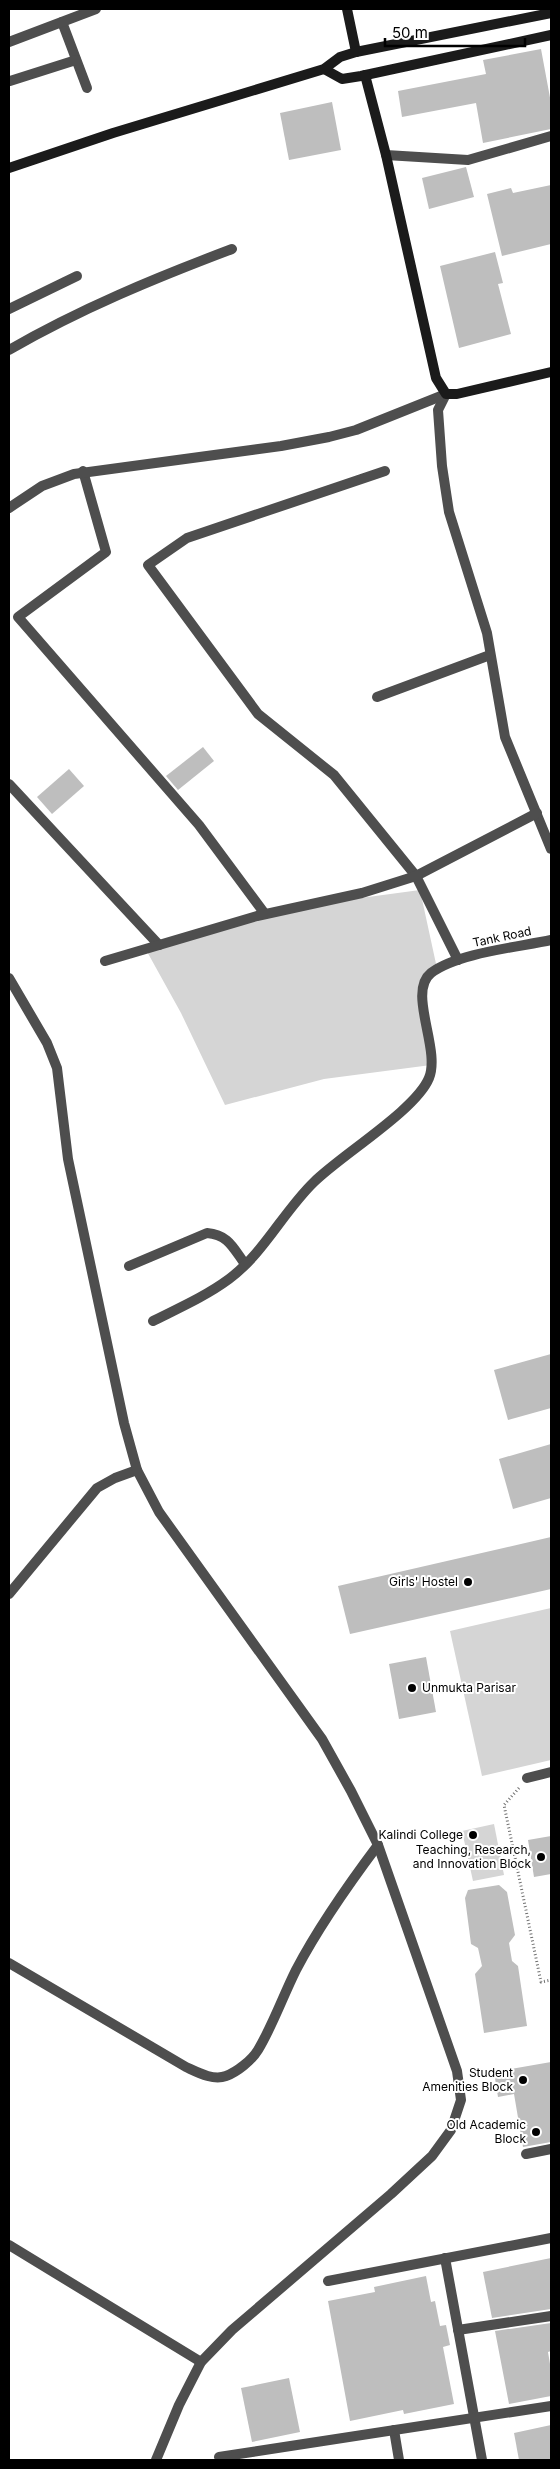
<svg xmlns="http://www.w3.org/2000/svg" width="560" height="2469" font-family="Inter,sans-serif">
<rect width="100%" height="100%" fill="#fff"/>
<g fill="#d5d5d5">
<path d="M420,890L438,973L421,984L431,1065L324,1079L225,1105L181,1013L145,948L264,911Z"/>
<path d="M551,1608V1760L482,1776L450,1631Z"/>
<path d="M494,1824L504,1875L473,1881L462,1831Z"/>
</g>
<g fill="#bebebe">
<path d="M541,49L551,103V129L483,143L476,103L402,117L398,91L486,74L483,60Z"/>
<path d="M332,102L341,150L289,160L280,113Z"/>
<path d="M466,167L474,197L429,209L422,178Z"/>
<path d="M551,185V244L502,256L487,194L511,188L513,193Z"/>
<path d="M495,252L503,283L498,284L511,334L459,348L440,266Z"/>
<path d="M203,747L214,761L178,790L166,776Z"/>
<path d="M69,769L84,786L52,814L37,797Z"/>
<path d="M551,1354V1408L508,1420L494,1370Z"/>
<path d="M551,1444V1498L513,1509L499,1459Z"/>
<path d="M551,1537V1589L350,1634L338,1586Z"/>
<path d="M426,1657L436,1712L399,1719L389,1664Z"/>
<path d="M551,1836V1874L534,1877L528,1840Z"/>
<path d="M499,1885L507,1892L515,1935L509,1943L512,1961L518,1966L527,2026L484,2033L475,1974L482,1966L478,1948L471,1944L465,1898L468,1890Z"/>
<path d="M551,2062V2142L523,2147L514,2094L498,2097L494,2072Z"/>
<path d="M551,2258V2309L492,2318L483,2272Z"/>
<path d="M426,2276L431,2302L435,2301L440,2326L446,2325L450,2345L443,2347L454,2404L404,2414L403,2410L350,2421L328,2301L375,2292L374,2287Z"/>
<path d="M551,2323V2351L548,2352L551,2370V2396L509,2404L495,2331Z"/>
<path d="M289,2378L300,2432L252,2442L241,2388Z"/>
<path d="M551,2425V2460H519L514,2433Z"/>
</g>
<g fill="none" stroke-linecap="round" stroke-linejoin="round">
<path stroke="#707070" stroke-width="3" stroke-dasharray="1 2.5" stroke-linecap="butt" d="M519,1788L504,1805L541,1982L551,1980"/>
<g stroke="#4e4e4e" stroke-width="10">
<path d="M9,1594L97,1488L115,1478L137,1470"/>
<path d="M9,1963L186,2067C197,2072 213,2081 226,2076C237,2072 252,2060 258,2050C273,2025 283,1996 296,1970C319,1926 348,1885 378,1845"/>
<path d="M9,2245L201,2362"/>
</g>
<g stroke="#4e4e4e" stroke-width="10">
<path d="M62,22L87,88"/>
<path d="M9,42L96,9"/>
<path d="M10,81L76,60"/>
<path d="M386,155L468,160L551,136"/>
<path d="M9,309L77,276"/>
<path d="M9,350C80,309 155,278 232,249"/>
<path d="M446,394L438,410L442,466L449,512L487,633L505,737L551,849"/>
<path d="M83,471L106,552L18,617L199,825L265,914"/>
<path d="M385,471L187,538L148,565L258,714L334,775L416,876L458,960"/>
<path d="M9,508L42,486L74,474L281,446L329,437L356,430L446,394"/>
<path d="M377,697L490,655"/>
<path d="M9,784L159,945"/>
<path d="M105,961L257,916L362,893L416,876L537,813"/>
<path d="M9,978L47,1043L57,1068L68,1159L124,1423L137,1470L159,1512L322,1739L351,1791L378,1845L457,2071L461,2100L451,2130L432,2156L391,2194L232,2330L201,2362L179,2405L156,2460"/>
<path d="M129,1266L207,1233C229,1235 233,1248 245,1264"/>
<path d="M153,1321C179,1308 206,1296 229,1279C264,1253 283,1212 314,1182C341,1155 416,1110 429,1078C441,1049 407,992 431,973C457,953 519,947 551,940"/>
<path d="M527,1778L551,1772"/>
<path d="M526,2154L551,2149"/>
<path d="M445,2258L482,2460"/>
<path d="M328,2281L551,2238"/>
<path d="M458,2330L551,2316"/>
<path d="M394,2430L399,2460"/>
<path d="M219,2457L551,2406"/>
</g>
<g stroke="#1b1b1b" stroke-width="10">
<path d="M347,9L356,52"/>
<path d="M324,69L342,79L361,76L551,35"/>
<path d="M365,75L386,155L436,378L446,394H457L551,372"/>
<path d="M9,168L113,133L324,69L340,57L356,52L551,13"/>
</g>
</g>
<g fill="#000" stroke="#fff" stroke-width="2">
<circle cx="468" cy="1582" r="5"/>
<circle cx="412" cy="1688" r="5"/>
<circle cx="473" cy="1835" r="5"/>
<circle cx="541" cy="1857" r="5"/>
<circle cx="523" cy="2080" r="5"/>
<circle cx="536" cy="2132" r="5"/>
</g>
<g text-anchor="middle" stroke-width="4" stroke-linejoin="round" paint-order="stroke">
<g font-size="12" fill="#000" stroke="#fff">
<text transform="translate(502 937) rotate(-12)" y="4">Tank Road</text>
</g>
<g font-size="12" fill="#000" stroke="#fff" text-anchor="end">
<text x="458" y="1586">Girls' Hostel</text>
<text x="422" y="1692" text-anchor="start">Unmukta Parisar</text>
<text x="463" y="1839">Kalindi College</text>
<text x="531" y="1854">Teaching, Research,<tspan x="531" dy="14">and Innovation Block</tspan></text>
<text x="513" y="2077">Student<tspan x="513" dy="14">Amenities Block</tspan></text>
<text x="526" y="2129">Old Academic<tspan x="526" dy="14">Block</tspan></text>
</g>
</g>
<rect width="560" height="2469" fill="none" stroke="#000000" stroke-width="20"/>
<path d="M385 38v8h140v-8" fill="none" stroke="#000000" stroke-width="2.5"/>
<text x="392" y="38" font-size="15" fill="#000000" stroke="#ffffff" stroke-width="4" paint-order="stroke">50 m</text>
</svg>
